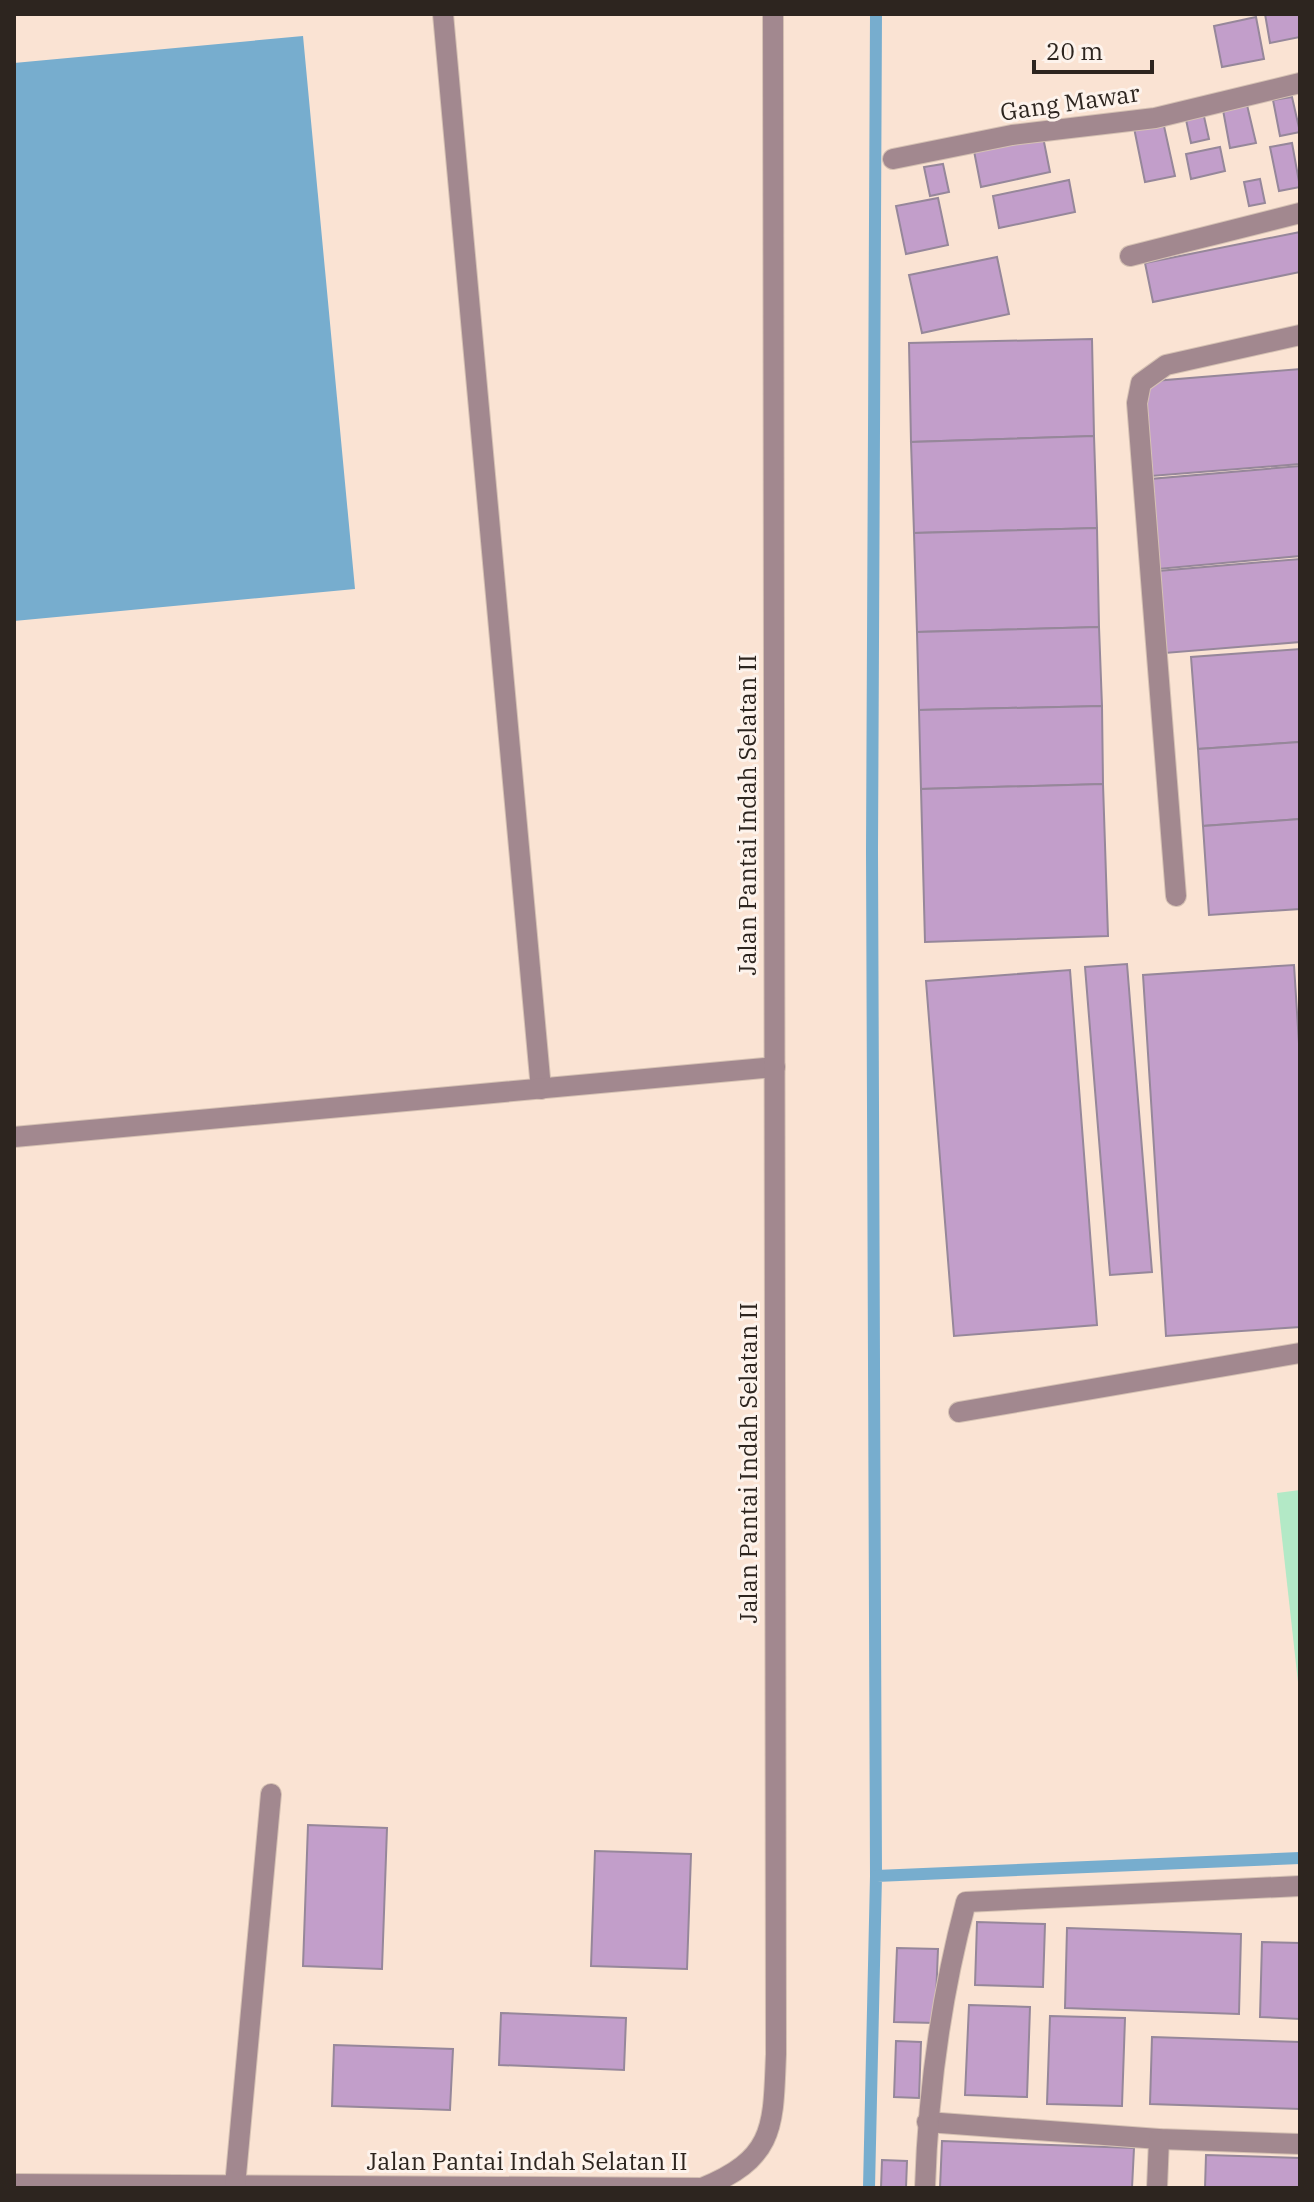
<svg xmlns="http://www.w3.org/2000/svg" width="1314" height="2202" font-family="'IBM Plex Serif',serif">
<rect width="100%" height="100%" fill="#fae3d3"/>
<path fill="#b3e9c6" d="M1300,1490V1700L1277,1493Z"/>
<path fill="#77adce" d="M303,36L355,589L14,621V63Z"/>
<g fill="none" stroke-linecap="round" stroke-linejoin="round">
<g stroke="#77adce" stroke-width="12">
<path d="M876,14L872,851L876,1876"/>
<path d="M869,2188L876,1876L1300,1858"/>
</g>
</g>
<g fill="#c29eca" stroke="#96879a" stroke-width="2">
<path d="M1265,14H1300V37L1270,43Z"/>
<path d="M1256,17L1264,59L1222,67L1214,26Z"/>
<path d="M1292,97L1300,132L1280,136L1273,100Z"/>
<path d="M1247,105L1256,143L1230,148L1223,110Z"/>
<path d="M1203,112L1209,139L1191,143L1185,115Z"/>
<path d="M1162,117L1175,176L1145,182L1133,123Z"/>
<path d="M1043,137L1050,172L981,187L974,151Z"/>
<path d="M1292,143L1300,187L1279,191L1270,147Z"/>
<path d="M1220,147L1225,171L1191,179L1186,154Z"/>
<path d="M943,164L949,192L930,196L924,167Z"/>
<path d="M1260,179L1265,203L1249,206L1244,182Z"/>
<path d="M1069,180L1075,212L999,228L993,196Z"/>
<path d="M938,198L948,245L906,254L896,206Z"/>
<path d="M1300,232V272L1153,302L1145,263Z"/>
<path d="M997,257L1009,314L922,333L909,275Z"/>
<path d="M1092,339L1094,436L911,442L909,343Z"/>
<path d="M1300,369V464L1151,476L1142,382Z"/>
<path d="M1094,436L1097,528L914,533L911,442Z"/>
<path d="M1300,466V556L1158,569L1150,479Z"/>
<path d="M1097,528L1099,627L917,632L914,533Z"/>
<path d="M1300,559V642L1165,653L1158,571Z"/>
<path d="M1099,627L1102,706L919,710L917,632Z"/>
<path d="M1300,649V742L1198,749L1191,657Z"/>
<path d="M1102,706L1103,784L921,789L919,710Z"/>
<path d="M1300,742V819L1203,826L1198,749Z"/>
<path d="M1103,784L1108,936L925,942L921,789Z"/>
<path d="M1300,819V909L1209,915L1203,826Z"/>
<path d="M1127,964L1152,1272L1110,1275L1085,967Z"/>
<path d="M1294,965L1300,1059V1327L1166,1336L1143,975Z"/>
<path d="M1070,970L1097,1325L954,1336L926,981Z"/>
<path d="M308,1825L387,1828L382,1969L303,1966Z"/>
<path d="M595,1851L691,1854L687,1969L591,1966Z"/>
<path d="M977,1922L1045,1924L1043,1987L975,1985Z"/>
<path d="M1067,1928L1241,1934L1239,2014L1065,2008Z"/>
<path d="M1262,1942L1300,1943V2019L1260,2017Z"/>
<path d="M897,1948L938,1949L935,2023L894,2022Z"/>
<path d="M969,2005L1030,2007L1027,2097L965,2095Z"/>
<path d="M501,2013L626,2018L624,2070L499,2065Z"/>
<path d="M1050,2016L1125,2018L1122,2106L1047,2104Z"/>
<path d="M1152,2037L1300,2042V2109L1150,2104Z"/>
<path d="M896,2041L921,2042L919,2098L894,2097Z"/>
<path d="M334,2045L453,2049L450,2110L332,2106Z"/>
<path d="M942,2141L1134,2148L1132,2188H940Z"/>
<path d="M1206,2155L1300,2158V2188H1205Z"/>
<path d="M882,2160L907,2161L906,2188H881Z"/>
</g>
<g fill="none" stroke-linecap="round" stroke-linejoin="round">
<defs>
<g id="minor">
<path d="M443,14L541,1089"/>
<path d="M893,159L1012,135L1155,118L1300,83"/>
<path d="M1130,256L1300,213"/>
<path d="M1176,896L1137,403L1141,383L1166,365L1300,335"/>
<path d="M14,1137L775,1067"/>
<path d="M959,1412L1300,1353"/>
<path d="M927,2122L1159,2139L1300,2144"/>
<path d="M14,2184L702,2188C776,2158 773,2126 776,2054L773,14"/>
<path d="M235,2186L271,1794"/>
<path d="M925,2188C928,2092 941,1996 966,1902L1300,1886"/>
<path d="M1157,2188L1159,2139"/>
</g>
</defs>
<use href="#minor" stroke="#d5c1b3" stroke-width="22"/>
<use href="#minor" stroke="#a2888f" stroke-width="20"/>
</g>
<g text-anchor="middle" stroke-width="6" stroke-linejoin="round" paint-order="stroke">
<g font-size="24" fill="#2d251f" stroke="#fdf3ec">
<text transform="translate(1070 103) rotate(-8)" y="8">Gang Mawar</text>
<text transform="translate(748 815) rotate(-90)" y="8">Jalan Pantai Indah Selatan II</text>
<text transform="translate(749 1463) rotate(-90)" y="8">Jalan Pantai Indah Selatan II</text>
<text x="527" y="2170">Jalan Pantai Indah Selatan II</text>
</g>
</g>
<rect width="1314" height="2202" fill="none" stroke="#2d251f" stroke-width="32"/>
<path d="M1034 60v12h118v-12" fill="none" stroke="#2d251f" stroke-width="4"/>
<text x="1046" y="60" font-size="24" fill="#2d251f" stroke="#fdf3ec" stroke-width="6" paint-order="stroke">20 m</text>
</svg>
